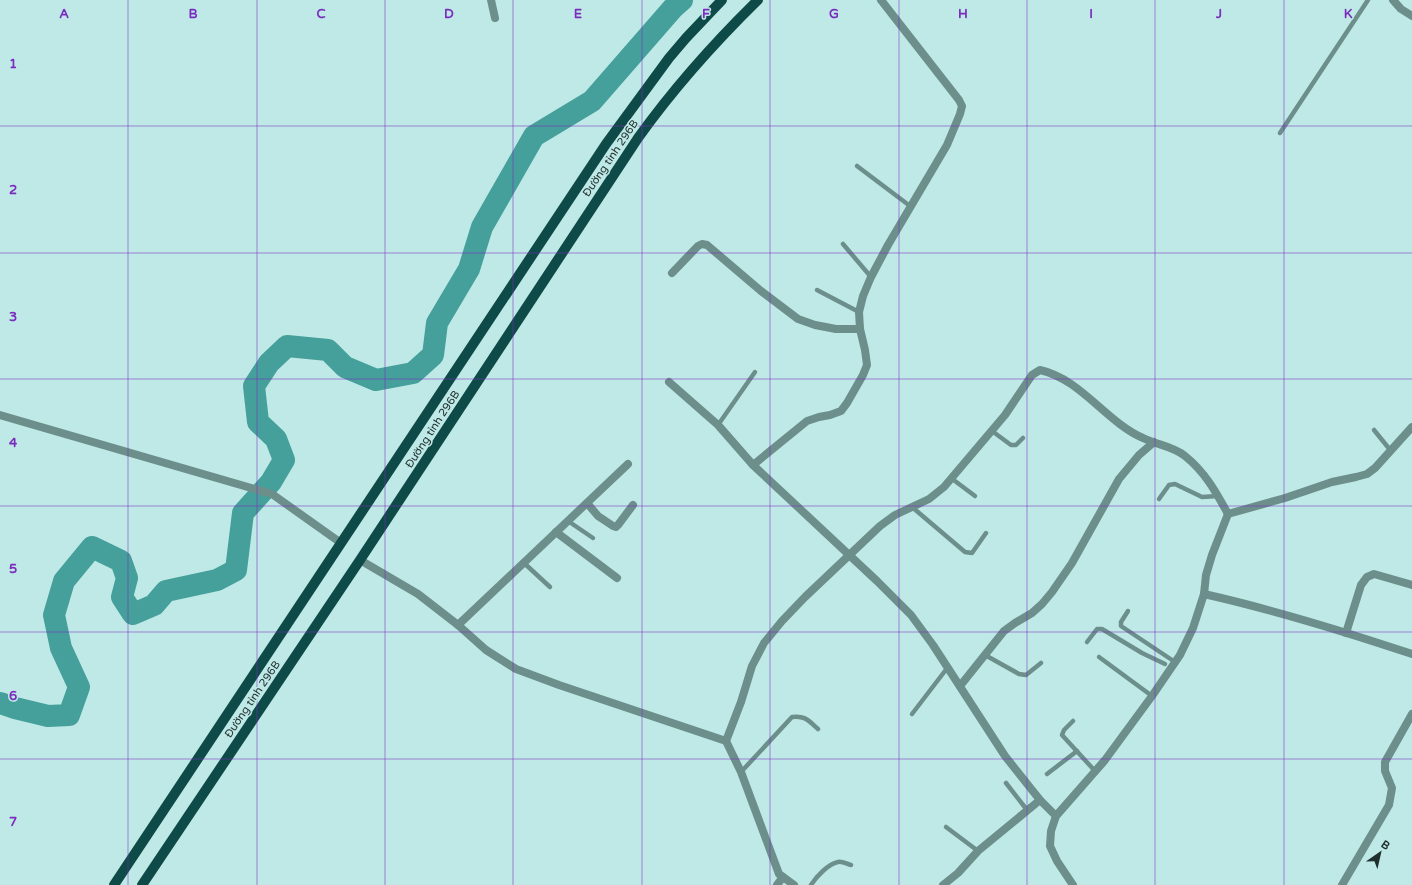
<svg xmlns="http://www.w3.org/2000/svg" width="1412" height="885" font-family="'Varela Round',sans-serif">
<rect width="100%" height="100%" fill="#bfe9e6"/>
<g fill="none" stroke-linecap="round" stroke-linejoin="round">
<path stroke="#459f9b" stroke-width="22" d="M0,703L15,708L48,716L69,715L79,687L61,648L54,615L64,581L92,547L121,561L127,578L122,597L133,614L154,605L166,591L217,580L236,570L243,513L271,482L284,460L276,439L258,422L254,386L269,363L287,346L328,350L345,367L376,380L413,373L433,355L437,323L469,269L482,227L534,136L592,101L673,8L682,0"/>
<g stroke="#6c8f8c" stroke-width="4.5">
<path d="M1280,133L1368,0"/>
<path d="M857,166L910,206"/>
<path d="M843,244L871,277"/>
<path d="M817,290L859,312"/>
<path d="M718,425L755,372"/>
<path d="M1374,430L1391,451"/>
<path d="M992,431L1011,445H1016L1023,438"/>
<path d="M951,478L975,496"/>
<path d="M1159,499L1169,485L1175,484L1202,497L1218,496"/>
<path d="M912,507L965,552L972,553L986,533"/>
<path d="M568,521L593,538"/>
<path d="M524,563L550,587"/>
<path d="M1128,611L1121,622V626L1175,662"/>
<path d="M1087,642L1097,629H1102L1142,653L1165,664"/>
<path d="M985,655L1019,674L1026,675L1041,663"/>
<path d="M1099,657L1152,696"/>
<path d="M912,714L948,667"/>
<path d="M1073,721L1064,730L1062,735L1095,771"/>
<path d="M741,772L792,717C805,715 809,721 818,729"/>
<path d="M1047,774L1077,751"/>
<path d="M1006,783L1027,810"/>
<path d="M946,827L978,851"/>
<path d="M811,885C816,877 828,864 838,862C842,861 847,864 851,865"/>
</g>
<g stroke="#6c8f8c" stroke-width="8">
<path d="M491,0L495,18"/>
<path d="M1393,0L1401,9L1412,16"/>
<path d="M672,273L698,246L702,244L707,245L761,291L798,319L815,325L836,329H860"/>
<path d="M669,382L718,425L753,465L877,581L911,615L933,645L1005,756L1040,800L1056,816"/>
<path d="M0,415L272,494L341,543"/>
<path d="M628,464L458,625L486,650L516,669L559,685L726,741L741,772L779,874L794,885"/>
<path d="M753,465L807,421L819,417L830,415L841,411L847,403L863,375L867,365L865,350L860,329L859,312L863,296L871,277L888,245L947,145L960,114L962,106L959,100L881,0"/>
<path d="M587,503L598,516L613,526L616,527L618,525L633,505"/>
<path d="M556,532L617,578"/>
<path d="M360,560L418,594L458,625"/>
<path d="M1204,594C1275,610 1343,631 1412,654"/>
<path d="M1346,633L1361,585L1367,577L1374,574L1412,585"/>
<path d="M960,686L1004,631L1015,623L1032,613L1042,604L1052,592L1072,563L1119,479L1139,455L1154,442"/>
<path d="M726,741L741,702L752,666L764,643L782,621L805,597L880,526L895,515L929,499L944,487L1005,415L1032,375L1040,370C1081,379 1106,422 1143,438C1157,445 1173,446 1185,456C1205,472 1216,492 1228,514"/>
<path d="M777,885L783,877"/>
<path d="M943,885L958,873L978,851L1040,800"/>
<path d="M1073,885L1057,861L1050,846L1051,831L1056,816L1105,760L1152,696L1180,655L1193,628L1204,594L1206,575L1212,555L1228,514L1285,498L1332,482L1356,477L1367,474L1375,468L1412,427"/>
<path d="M1342,885L1389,805L1392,788L1385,771V762L1412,714"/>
</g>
<g stroke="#0e4a48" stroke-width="10">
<path d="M114,885L606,144L669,58L686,38L722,0"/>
<path d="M142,885L360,560L638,138C674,88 714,43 758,0"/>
</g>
</g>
<path fill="none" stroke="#7b2cbf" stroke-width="1" stroke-opacity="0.55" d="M128,0V885M257,0V885M385,0V885M513,0V885M642,0V885M770,0V885M899,0V885M1027,0V885M1155,0V885M1284,0V885M0,126H1412M0,253H1412M0,379H1412M0,506H1412M0,632H1412M0,759H1412"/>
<g text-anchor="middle" stroke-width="3" stroke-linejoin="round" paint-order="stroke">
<g font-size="11" fill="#1e2f2e" stroke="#bfe9e6">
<text transform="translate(610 158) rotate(-56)" y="4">Đường tỉnh 296B</text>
<text transform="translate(432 429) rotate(-57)" y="4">Đường tỉnh 296B</text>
<text transform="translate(252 699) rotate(-56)" y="4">Đường tỉnh 296B</text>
</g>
</g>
<g font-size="13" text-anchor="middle" font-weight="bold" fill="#7b2cbf" stroke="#bfe9e6" stroke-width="3" stroke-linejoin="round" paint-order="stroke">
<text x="64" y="18">A</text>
<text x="193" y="18">B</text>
<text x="321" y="18">C</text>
<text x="449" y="18">D</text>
<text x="578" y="18">E</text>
<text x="706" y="18">F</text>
<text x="834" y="18">G</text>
<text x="963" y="18">H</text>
<text x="1091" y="18">I</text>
<text x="1219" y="18">J</text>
<text x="1348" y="18">K</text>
<text x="13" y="68">1</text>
<text x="13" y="194">2</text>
<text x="13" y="321">3</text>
<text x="13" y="447">4</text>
<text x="13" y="573">5</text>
<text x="13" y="700">6</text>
<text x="13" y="826">7</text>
</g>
<g transform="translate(1380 853) rotate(34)" stroke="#bfe9e6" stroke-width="3" paint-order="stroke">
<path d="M0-3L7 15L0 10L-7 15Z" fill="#1e2f2e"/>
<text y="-6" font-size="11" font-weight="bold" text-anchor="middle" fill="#1e2f2e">B</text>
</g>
</svg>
